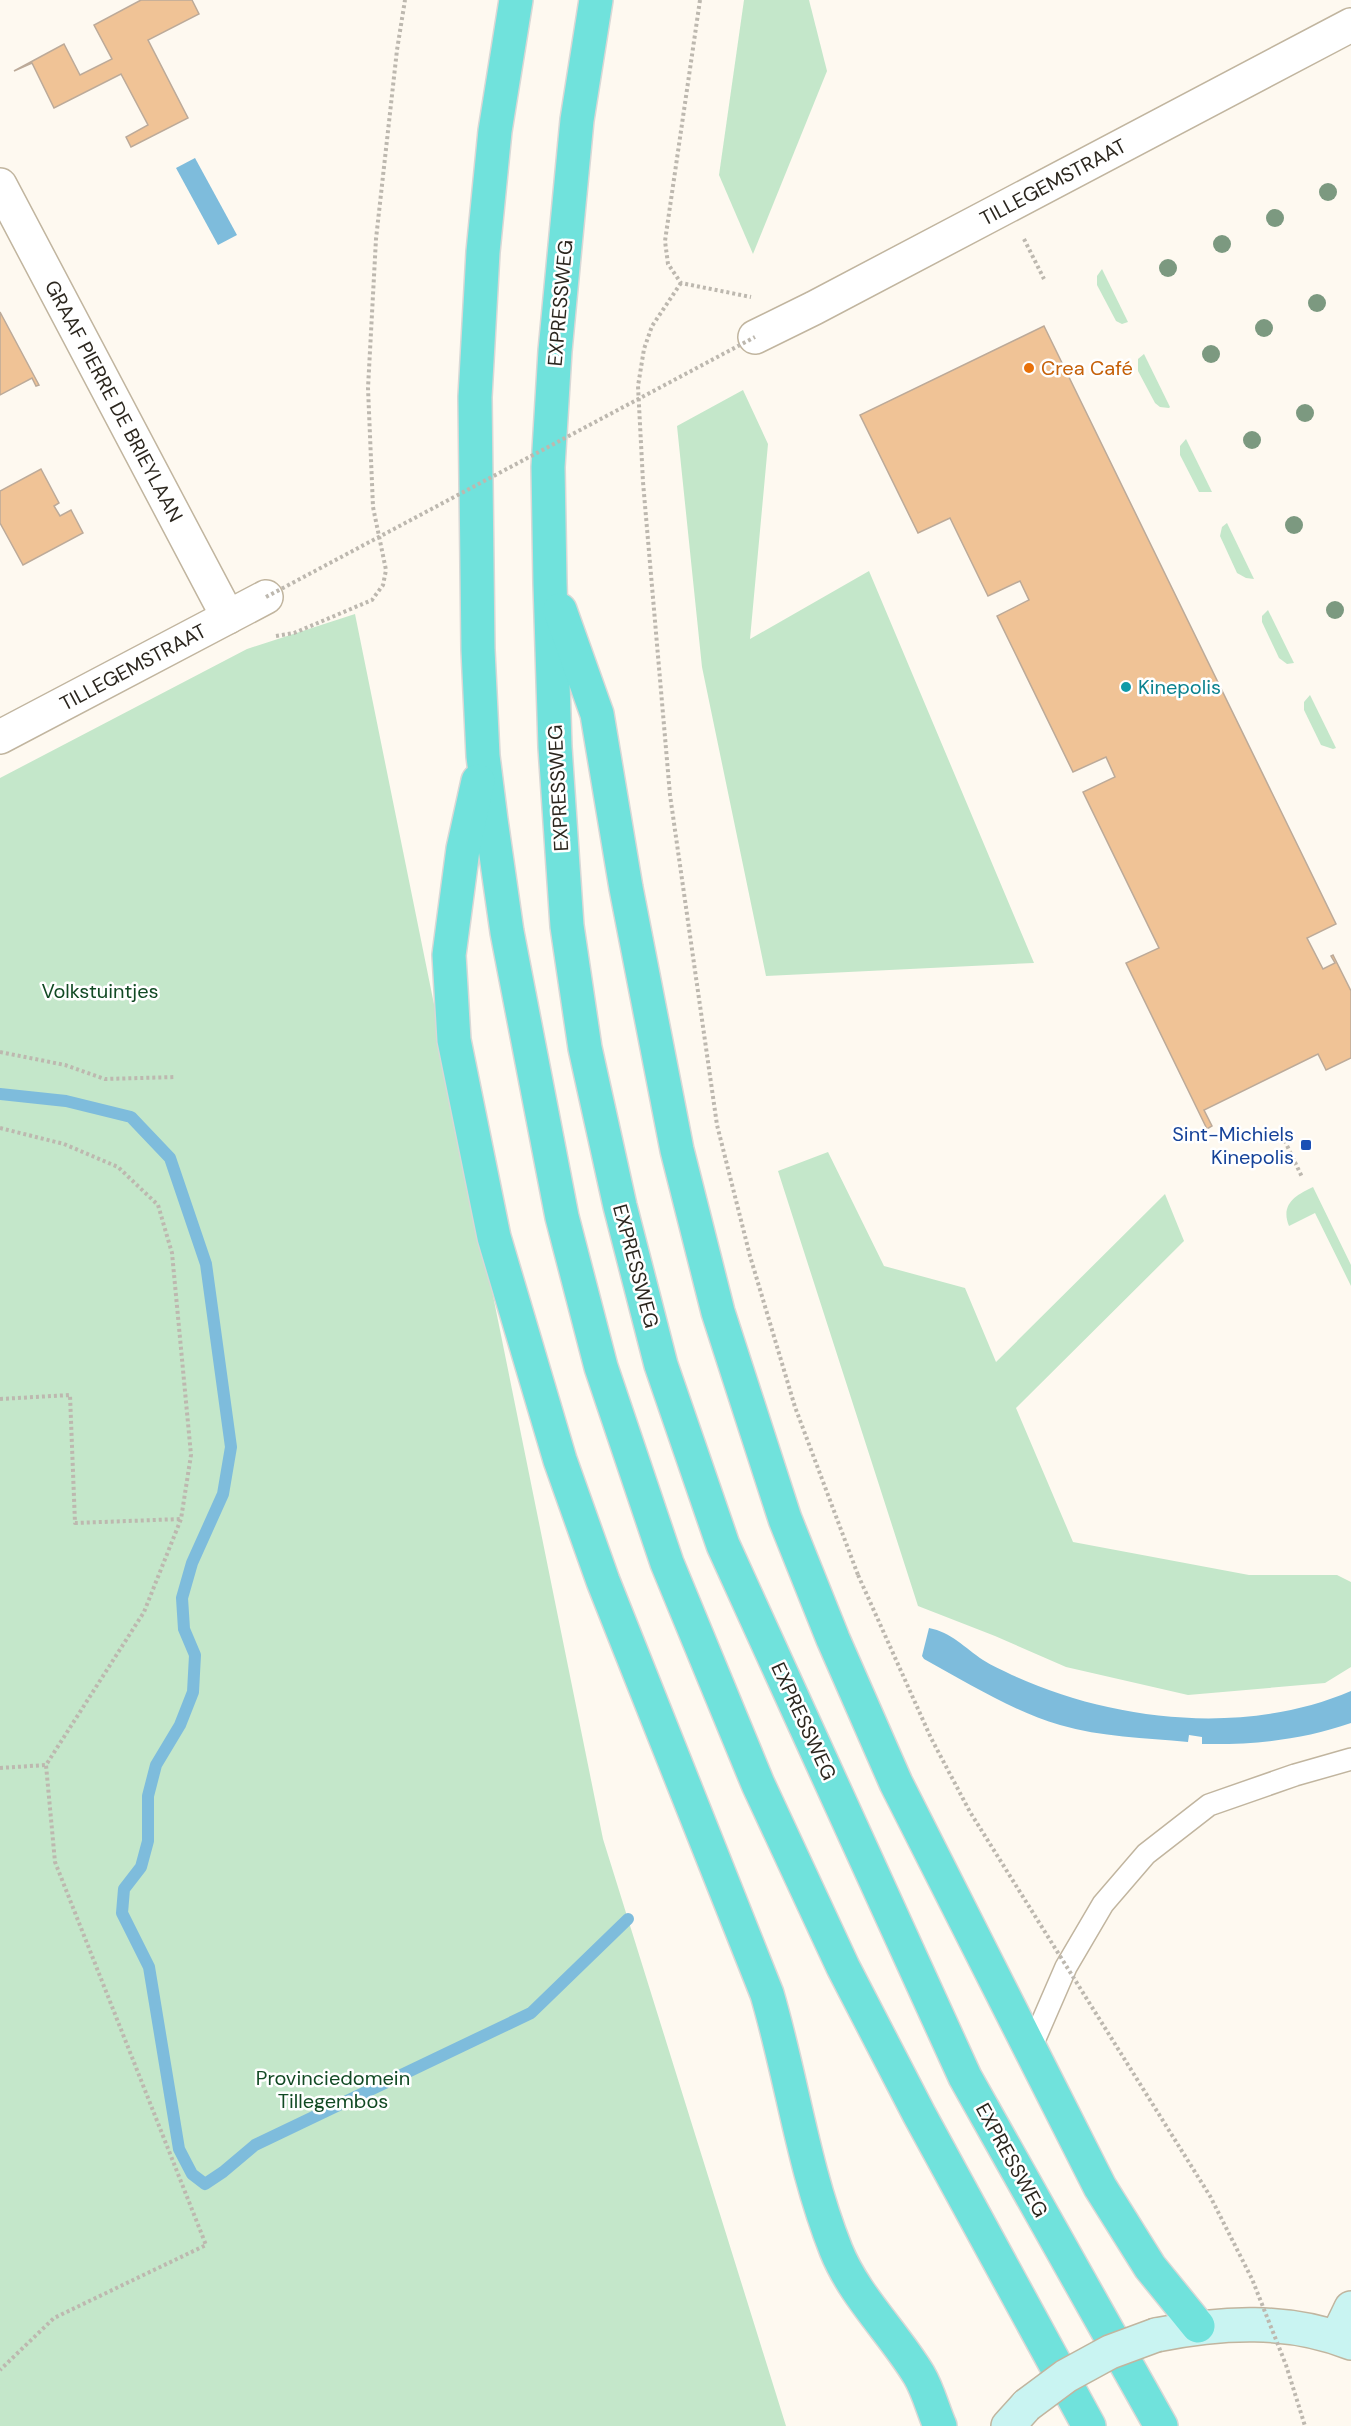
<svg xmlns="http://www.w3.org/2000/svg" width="1351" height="2426" font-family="'DM Sans',sans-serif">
<rect width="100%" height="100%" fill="#fef9f0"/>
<g fill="#c4e7ca">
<path d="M744,0H809L827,71L753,254L719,175Z"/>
<path d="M1102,269L1128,322L1122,324L1116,321L1097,285V276Z"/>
<path d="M1144,354L1170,407L1169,408L1160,407L1155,403L1138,371V359Z"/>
<path d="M743,390L768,444L750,639L869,571L1034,963L766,976L702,667L677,426Z"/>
<path d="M1186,439L1212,492H1199L1180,455V446Z"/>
<path d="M1227,523L1254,579L1246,578L1237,573L1220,536L1222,527Z"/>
<path d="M1268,610L1294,663L1287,664L1279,658L1262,622V616Z"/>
<path d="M355,614L603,1839L786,2426H0V778L247,649Z"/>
<path d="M1310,695L1336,748L1333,749L1321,745L1304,710V702Z"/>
<path d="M828,1152L884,1266L965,1288L996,1362L1165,1194L1184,1241L1016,1408L1073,1542L1249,1575H1337L1351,1582V1667L1325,1683L1188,1695L1066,1667L995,1636L918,1606L778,1171Z"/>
<path d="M1313,1187L1351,1265V1286L1315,1213L1289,1226C1280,1204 1296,1195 1313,1187Z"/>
</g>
<g fill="#7ebcdc">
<path d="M195,158L237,235L218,245L176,168Z"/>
<path d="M929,1628C951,1632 965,1648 983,1660C992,1666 1003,1670 1012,1675C1114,1722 1246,1736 1351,1691V1723C1302,1740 1253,1745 1202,1744V1737L1189,1735L1188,1742C1145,1738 1101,1737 1060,1725C1012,1711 968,1683 924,1659L922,1656Z"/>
</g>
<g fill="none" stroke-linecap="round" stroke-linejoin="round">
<path stroke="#7ebcdc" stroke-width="12" d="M0,1094L66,1101L131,1117L170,1158L206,1264L231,1447L223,1494L192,1563L182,1598L184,1629L195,1655L193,1692L180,1725L156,1765L148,1796V1841L141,1867L124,1889L122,1913L149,1967L179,2149L192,2174L205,2184L223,2172L255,2145L531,2013L628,1919"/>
</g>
<g fill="#f0c396" stroke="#bcaa99" stroke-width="1.5">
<path d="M141,0H192L199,14L148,40L188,118L131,147L126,137L148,125L121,74L54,108L32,63L14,71L64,44L80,75L112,59L94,25Z"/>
<path d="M0,312L39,385L36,386L32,378L0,395Z"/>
<path d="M1044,326L1336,924L1307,938L1323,969L1335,963L1331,956L1333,955L1351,991V1058L1326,1070L1318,1054L1204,1110L1212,1126L1207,1129L1126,963L1159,948L1083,792L1115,777L1106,757L1073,772L997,616L1029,600L1020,581L988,596L950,518L918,533L860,415Z"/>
<path d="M41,469L59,503L54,506L60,516L71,510L83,533L23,565L0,523V491Z"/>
</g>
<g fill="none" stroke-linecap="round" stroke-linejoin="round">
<defs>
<path id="service" d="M1030,2050L1066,1967L1103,1904L1146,1854L1209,1805L1295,1775L1351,1759"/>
<g id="minor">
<path d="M0,185L228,617"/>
<path d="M755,337L814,308L1351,25"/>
<path d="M0,737L266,597"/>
</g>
<g id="secondary">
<path d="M1156,2335C1221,2322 1289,2318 1351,2343"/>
<path d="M1337,2337L1351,2308"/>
<path d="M1008,2426L1027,2405"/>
</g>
<g id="trunk">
<path d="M516,0L495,131L483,252L475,397L478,650L483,756L491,820L507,932L562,1217L601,1367L667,1563L758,1784L843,1967L919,2114L1089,2426"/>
<path d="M596,0L577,120L555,351L548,467L550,583L555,747L567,926L585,1048L620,1206L661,1365L723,1545L965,2077L1161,2426"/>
<path d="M560,610L597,714L626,888L677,1150L718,1312L785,1519L833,1639L896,1783L1100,2187L1150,2267L1198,2326"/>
<path d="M478,781L463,849L449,955L454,1040L494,1237L560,1460L603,1581L767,1994C792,2079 803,2167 836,2250C855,2297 893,2332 919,2375C928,2390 933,2410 940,2426"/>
</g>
</defs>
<use href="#service" stroke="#c1b59f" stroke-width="24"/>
<use href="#minor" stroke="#c1b59f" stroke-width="36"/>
<use href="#secondary" stroke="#c1b59f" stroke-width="36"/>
<use href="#trunk" stroke="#d9d8d6" stroke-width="36"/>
<g stroke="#bdb8af" stroke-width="4" stroke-dasharray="3 3" stroke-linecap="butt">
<path d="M700,0L665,241L668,264L681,283L751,297"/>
<path d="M1024,239L1044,279"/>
<path d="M681,283L652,326L644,349L638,386L643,482L670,795L717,1125L750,1256L795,1407L858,1575"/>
<path d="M276,636L294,633L372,600L383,585L386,570L373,507L368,388L376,239L397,50L405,0"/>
<path d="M0,1052L65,1065L105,1079L175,1077"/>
<path d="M0,1128L64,1144L118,1167L158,1205L172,1253L191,1455L181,1519L144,1612L46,1765L55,1862L206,2245L54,2318L0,2370"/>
<path d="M1282,1135L1302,1177"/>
<path d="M0,1399L70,1395L75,1523L181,1519"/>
<path d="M0,1768L46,1765"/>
</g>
<use href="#service" stroke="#fff" stroke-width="21"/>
<use href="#minor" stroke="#fff" stroke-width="33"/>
<use href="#secondary" stroke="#c9f4f2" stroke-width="33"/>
<use href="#trunk" stroke="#70e2dc" stroke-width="33"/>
<defs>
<path id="secondary-bridge" d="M1027,2405L1066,2376L1110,2352L1156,2335"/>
</defs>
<use href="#secondary-bridge" stroke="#c1b59f" stroke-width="36" stroke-linecap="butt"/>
<g stroke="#bdb8af" stroke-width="4" stroke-dasharray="3 3" stroke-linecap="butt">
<path d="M266,597L755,337"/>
<path d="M858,1575L931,1738L970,1812L1210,2196L1252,2279L1286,2365L1305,2426"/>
</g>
<use href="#secondary-bridge" stroke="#c9f4f2" stroke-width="33"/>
</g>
<g fill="#7c9980">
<circle cx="1328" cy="192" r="9"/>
<circle cx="1275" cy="218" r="9"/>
<circle cx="1222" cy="244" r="9"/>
<circle cx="1168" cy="268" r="9"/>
<circle cx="1317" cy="303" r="9"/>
<circle cx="1264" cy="328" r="9"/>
<circle cx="1211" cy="354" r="9"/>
<circle cx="1305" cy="413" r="9"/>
<circle cx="1252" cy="440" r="9"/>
<circle cx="1294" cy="525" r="9"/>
<circle cx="1335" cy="610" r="9"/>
</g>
<circle fill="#e8710a" stroke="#fff" stroke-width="2" cx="1029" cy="368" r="6"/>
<circle fill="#0f9aa8" stroke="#fff" stroke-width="2" cx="1126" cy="687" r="6"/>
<rect fill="#1a4fb4" stroke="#fff" stroke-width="2" x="1300" y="1139" width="12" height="12" rx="3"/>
<g text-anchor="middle" stroke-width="5" stroke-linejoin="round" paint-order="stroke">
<g font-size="20" fill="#2b261e" stroke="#fff">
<text transform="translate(1053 182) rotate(-28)" y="7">TILLEGEMSTRAAT</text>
<text transform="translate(560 303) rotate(-85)" y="7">EXPRESSWEG</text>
<text transform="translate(114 401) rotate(62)" y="7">GRAAF PIERRE DE BRIEYLAAN</text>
<text transform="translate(133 667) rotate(-28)" y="7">TILLEGEMSTRAAT</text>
<text transform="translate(558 788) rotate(-93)" y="7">EXPRESSWEG</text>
<text transform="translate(636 1266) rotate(75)" y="7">EXPRESSWEG</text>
<text transform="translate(804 1721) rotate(65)" y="7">EXPRESSWEG</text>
<text transform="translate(1012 2160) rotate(61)" y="7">EXPRESSWEG</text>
</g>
<g font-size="20" fill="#c56008" stroke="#fff" text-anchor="start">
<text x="1041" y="375">Crea Café</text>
</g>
<g font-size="20" fill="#0d838f" stroke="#fff" text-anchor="start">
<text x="1138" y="694">Kinepolis</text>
</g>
<g font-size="20" fill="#124a24" stroke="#fff">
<text x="100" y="998">Volkstuintjes</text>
<text x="333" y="2085">Provinciedomein<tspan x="333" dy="23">Tillegembos</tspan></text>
</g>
<g font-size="20" fill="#164399" stroke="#fff" text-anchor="end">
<text x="1294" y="1141">Sint-Michiels<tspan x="1294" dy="23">Kinepolis</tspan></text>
</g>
</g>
</svg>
